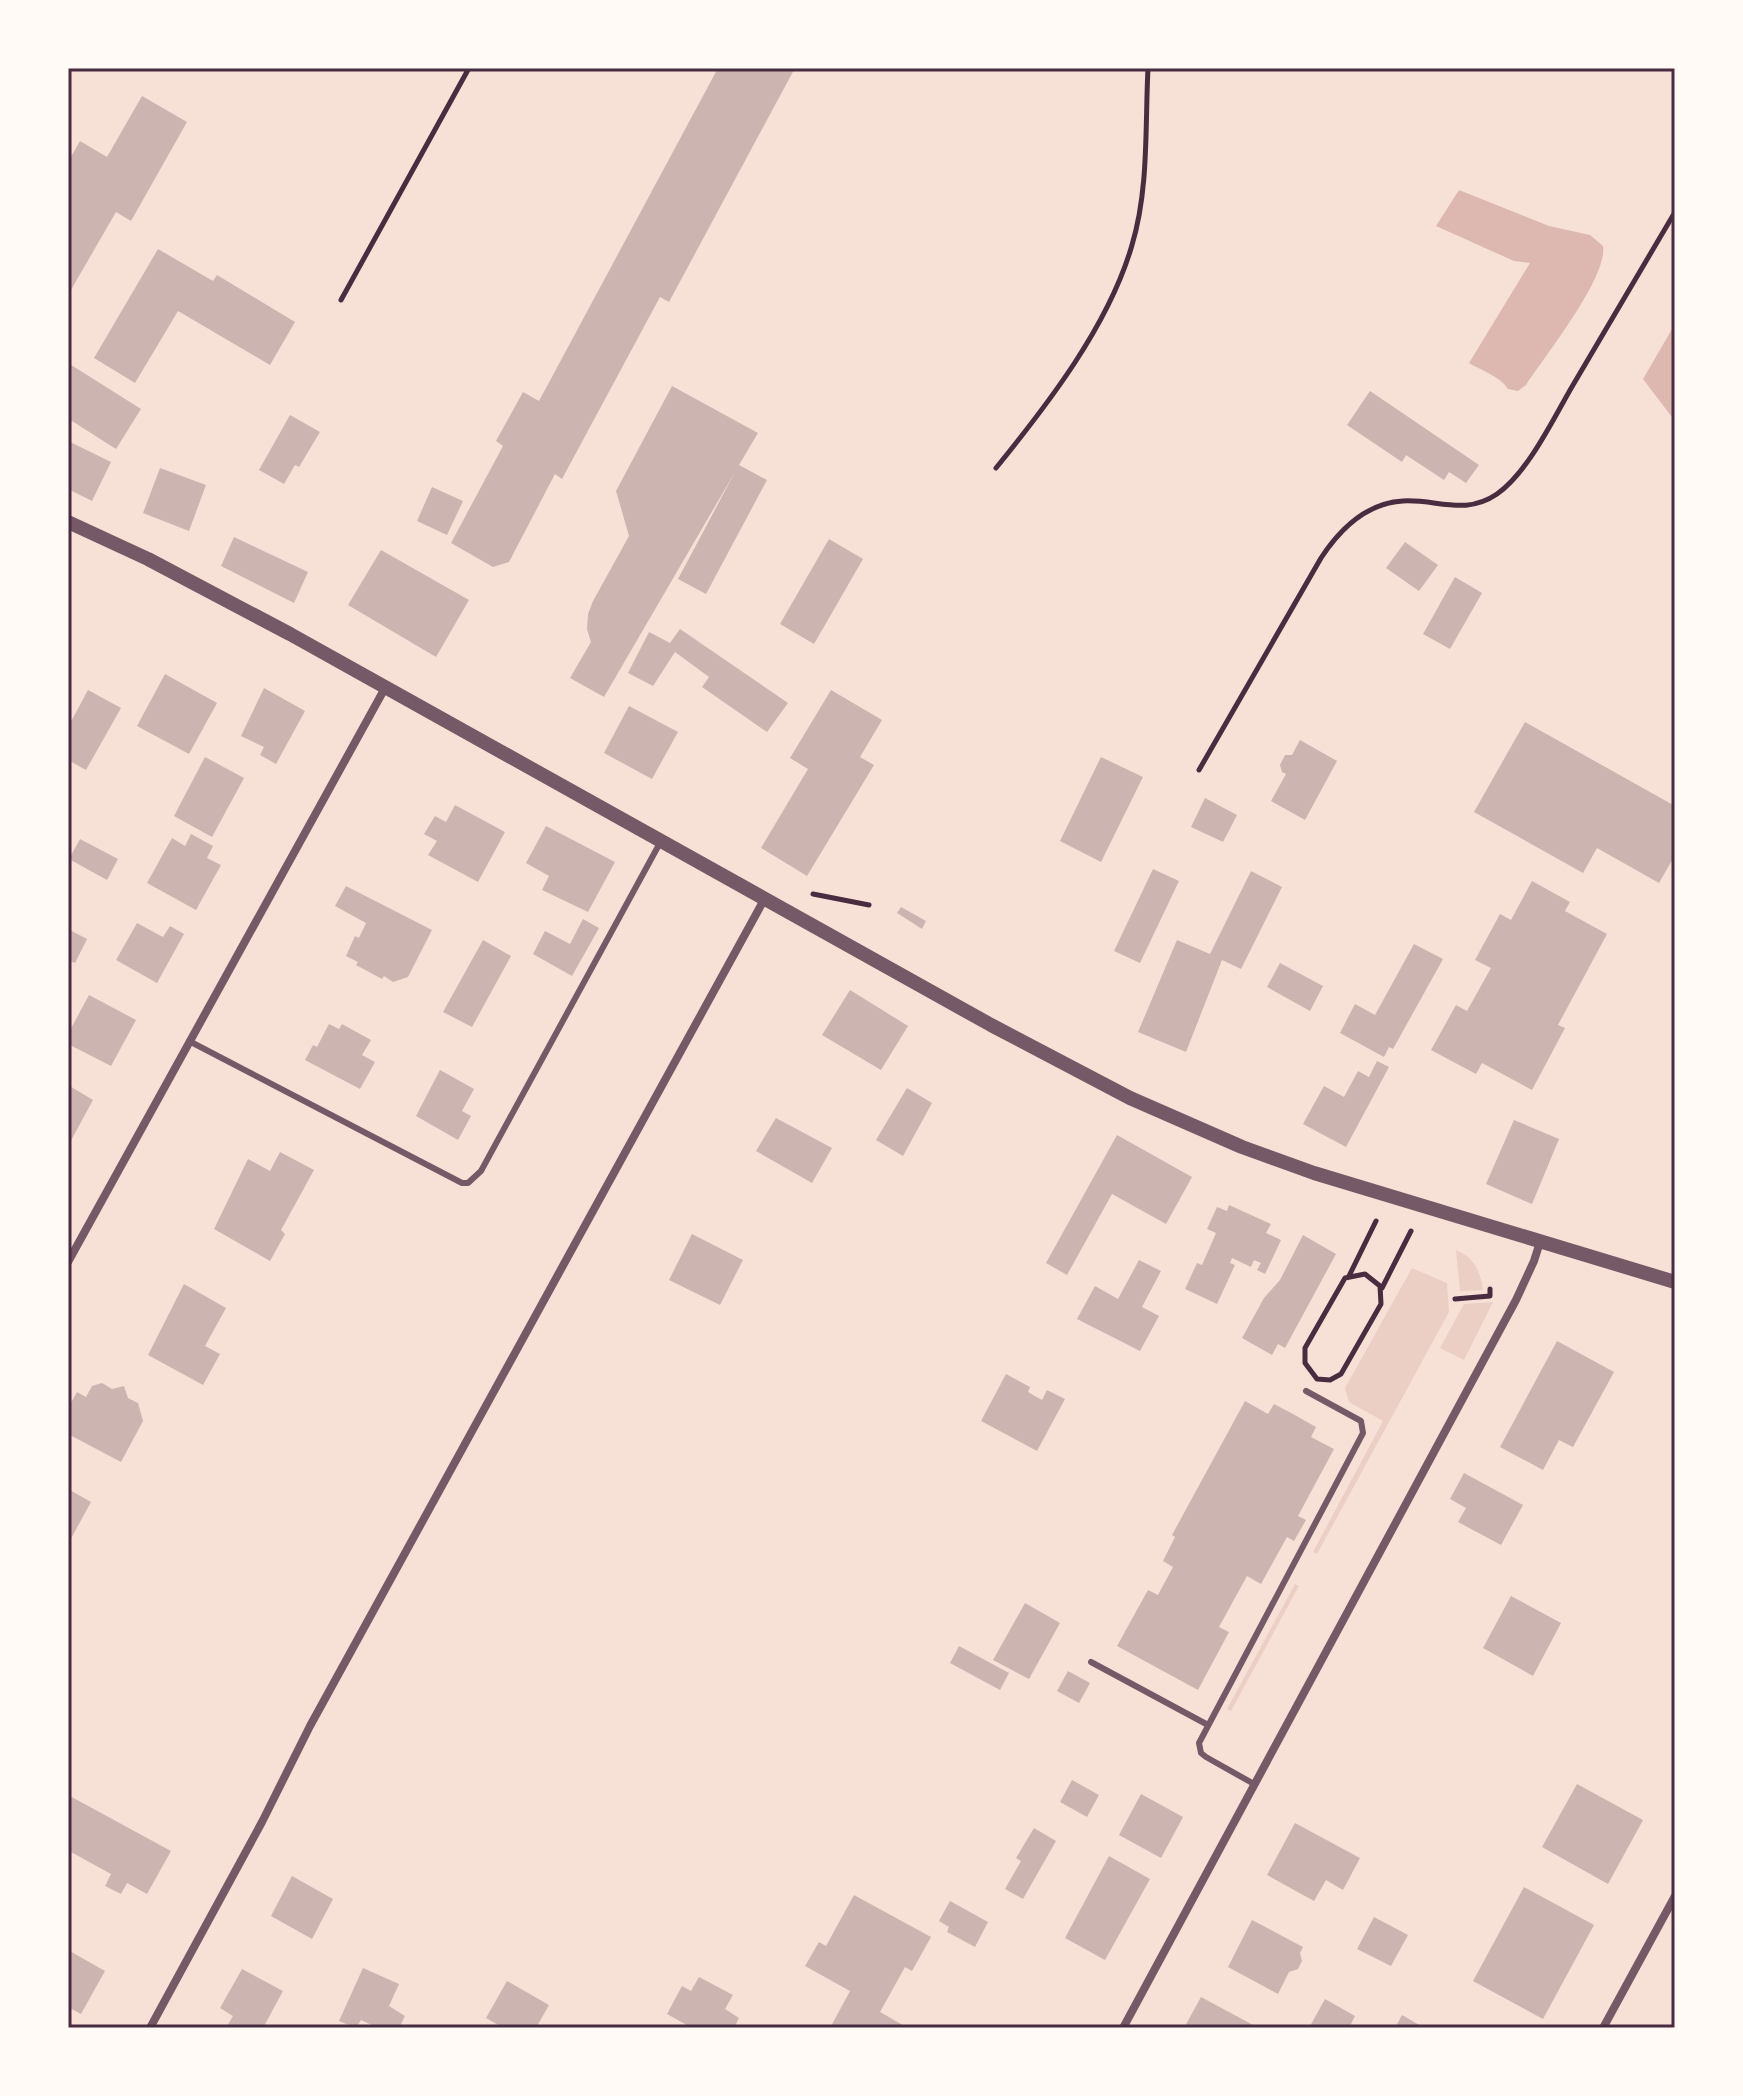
<svg xmlns="http://www.w3.org/2000/svg" width="1743" height="2096" font-family="'Zilla Slab',serif">
<rect width="100%" height="100%" fill="#f7e1d7"/>
<g fill="#ebcfc5">
<path d="M1456,1250C1473,1256 1481,1272 1483,1290L1460,1291Z"/>
<path d="M1412,1268L1447,1283L1449,1312L1317,1554L1313,1552L1383,1421L1349,1402L1345,1388Z"/>
<path d="M1493,1302L1464,1360L1440,1348L1464,1304Z"/>
<path d="M1295,1584L1299,1586L1231,1711L1227,1709Z"/>
</g>
<g fill="#dcb8b0">
<path d="M1459,190L1549,226L1590,235L1603,246C1608,277 1545,356 1526,385L1518,391L1508,389C1500,376 1482,371 1469,363L1530,263L1514,261L1436,226Z"/>
<path d="M1675,324V421L1643,379Z"/>
</g>
<g fill="#ccb4b1">
<path d="M718,68H795L669,302L660,297L562,479L555,474L509,562L493,567L451,543L503,446L496,441L523,392L539,401Z"/>
<path d="M142,96L187,122L131,221L116,212L68,295V162L80,141L107,157Z"/>
<path d="M158,249L213,281L217,275L295,322L270,365L178,311L135,383L94,358Z"/>
<path d="M68,363L141,409L116,449L72,421L68,426Z"/>
<path d="M672,386L758,433L739,465L767,480L706,594L678,579L735,472L604,697L570,678L591,642L587,629L588,614L593,601L629,536L616,491Z"/>
<path d="M1370,391L1479,465L1466,483L1449,472L1444,480L1406,455L1402,462L1347,425Z"/>
<path d="M290,415L320,432L299,467L295,465L284,484L259,470Z"/>
<path d="M68,441L111,462L92,501L68,489Z"/>
<path d="M160,468L206,485L189,531L143,513Z"/>
<path d="M432,487L463,501L447,535L417,521Z"/>
<path d="M234,537L308,572L294,603L221,566Z"/>
<path d="M829,539L863,559L814,644L780,624Z"/>
<path d="M1405,542L1438,565L1419,591L1386,568Z"/>
<path d="M381,550L469,600L436,657L348,605Z"/>
<path d="M1455,577L1482,593L1450,649L1423,634Z"/>
<path d="M680,629L788,703L767,732L702,687L709,677L675,652L653,686L628,673L649,632L670,643Z"/>
<path d="M165,674L217,703L189,754L137,726Z"/>
<path d="M264,688L305,711L276,764L260,755L264,747L241,736Z"/>
<path d="M88,690L121,708L86,770L68,760V727Z"/>
<path d="M831,690L882,720L860,757L874,765L807,876L761,848L808,769L790,758Z"/>
<path d="M629,706L678,732L652,779L604,753Z"/>
<path d="M1525,722L1675,806V855L1659,883L1597,848L1583,873L1474,812Z"/>
<path d="M1300,740L1337,761L1305,820L1271,801L1286,774L1282,772L1280,765L1285,755H1292Z"/>
<path d="M205,757L244,778L212,837L174,816Z"/>
<path d="M1101,757L1143,777L1101,862L1060,841Z"/>
<path d="M1205,798L1237,815L1223,842L1191,827Z"/>
<path d="M455,805L505,832L478,882L428,855L437,841L424,834L435,816L446,822Z"/>
<path d="M546,826L615,862L588,912L542,890L549,876L526,863Z"/>
<path d="M191,834L213,846L207,858L221,865L196,910L147,883L172,838L185,846Z"/>
<path d="M80,839L118,859L107,880L69,859Z"/>
<path d="M1153,869L1179,881L1140,963L1114,951Z"/>
<path d="M1251,871L1282,887L1241,969L1222,960L1186,1052L1138,1032L1177,940L1210,954Z"/>
<path d="M1532,881L1570,902L1565,911L1607,934L1558,1025L1565,1028L1532,1090L1482,1063L1476,1074L1431,1050L1456,1005L1467,1011L1491,968L1475,960L1500,914L1511,920Z"/>
<path d="M346,886L432,930L408,977L393,982L384,976L382,979L356,965L358,962L346,956L355,936L359,938L366,923L335,906Z"/>
<path d="M901,907L926,921L922,929L897,913Z"/>
<path d="M583,919L599,928L572,976L533,954L545,931L570,944Z"/>
<path d="M137,923L163,937L170,926L184,934L157,983L116,960Z"/>
<path d="M68,929L87,939L75,963L68,960Z"/>
<path d="M483,940L511,956L472,1027L443,1012Z"/>
<path d="M1414,944L1443,959L1393,1049L1389,1047L1384,1057L1340,1033L1355,1004L1375,1015Z"/>
<path d="M1280,963L1323,986L1310,1011L1267,987Z"/>
<path d="M850,990L908,1026L881,1070L822,1035Z"/>
<path d="M89,995L136,1020L111,1066L68,1044V1034Z"/>
<path d="M329,1024L339,1029L342,1024L371,1040L362,1055L375,1062L360,1089L305,1060L313,1045L317,1047Z"/>
<path d="M1377,1061L1389,1067L1346,1147L1303,1124L1324,1086L1344,1097L1358,1071L1369,1077Z"/>
<path d="M440,1070L474,1089L462,1111L471,1116L458,1140L416,1116Z"/>
<path d="M68,1085L93,1100L68,1146Z"/>
<path d="M907,1088L932,1103L903,1156L876,1140Z"/>
<path d="M776,1118L832,1148L812,1183L756,1151Z"/>
<path d="M1514,1120L1559,1139L1532,1204L1486,1184Z"/>
<path d="M1117,1135L1192,1177L1166,1224L1112,1194L1067,1275L1046,1263Z"/>
<path d="M280,1152L314,1170L281,1230L285,1234L270,1261L214,1229L248,1159L270,1171Z"/>
<path d="M1229,1205L1271,1224L1266,1233L1281,1240L1265,1274L1257,1270L1261,1263L1254,1260L1251,1267L1232,1258L1230,1263L1235,1265L1217,1304L1185,1289L1197,1263L1202,1265L1216,1233L1207,1229L1217,1207L1227,1211Z"/>
<path d="M692,1234L743,1260L720,1305L669,1280Z"/>
<path d="M1303,1235L1336,1254L1285,1348L1278,1344L1272,1355L1242,1338L1264,1298L1280,1280Z"/>
<path d="M1139,1260L1161,1271L1142,1307L1159,1316L1140,1351L1077,1319L1095,1286L1118,1299Z"/>
<path d="M184,1284L226,1308L205,1346L220,1354L203,1385L148,1355Z"/>
<path d="M1557,1341L1614,1372L1573,1447L1559,1440L1543,1470L1500,1447Z"/>
<path d="M1006,1374L1030,1387L1028,1392L1042,1400L1047,1390L1065,1399L1037,1451L981,1421Z"/>
<path d="M102,1383L112,1389L124,1386L128,1398L138,1403L143,1421L121,1462L68,1434V1408L77,1392L86,1397L92,1386Z"/>
<path d="M1245,1401L1268,1414L1274,1404L1293,1414L1316,1427L1311,1437L1334,1449L1298,1516L1306,1520L1294,1541L1287,1537L1261,1584L1247,1576L1219,1627L1229,1632L1198,1690L1117,1646L1148,1590L1158,1595L1173,1567L1163,1561L1175,1537L1172,1535Z"/>
<path d="M1464,1473L1523,1505L1501,1545L1458,1522L1466,1508L1450,1499Z"/>
<path d="M68,1489L91,1502L68,1544Z"/>
<path d="M1511,1596L1561,1623L1533,1676L1483,1648Z"/>
<path d="M1025,1603L1060,1623L1029,1679L993,1660Z"/>
<path d="M959,1646L1009,1673L1000,1690L950,1663Z"/>
<path d="M1068,1671L1090,1683L1079,1703L1057,1691Z"/>
<path d="M1072,1780L1099,1795L1087,1817L1060,1802Z"/>
<path d="M1577,1784L1643,1820L1608,1884L1542,1847Z"/>
<path d="M1141,1794L1183,1817L1161,1858L1119,1835Z"/>
<path d="M68,1795L171,1851L147,1894L127,1883L121,1894L105,1886L111,1874L71,1852L68,1857Z"/>
<path d="M1295,1823L1360,1858L1343,1890L1326,1880L1314,1901L1267,1875Z"/>
<path d="M1034,1828L1056,1841L1023,1899L1005,1889L1021,1861L1016,1858Z"/>
<path d="M1109,1856L1150,1879L1105,1960L1065,1938Z"/>
<path d="M292,1876L333,1899L312,1939L271,1916Z"/>
<path d="M1524,1887L1594,1925L1543,2019L1473,1981Z"/>
<path d="M854,1895L931,1937L912,1971L905,1967L880,2012L908,2028H830L850,1991L805,1966L819,1942L826,1946Z"/>
<path d="M950,1901L988,1922L975,1947L947,1932L949,1927L939,1921Z"/>
<path d="M1374,1917L1408,1935L1391,1966L1357,1949Z"/>
<path d="M1252,1920L1303,1947L1300,1953L1302,1961L1298,1969L1289,1972L1278,1994L1228,1967Z"/>
<path d="M68,1950L105,1971L81,2014L68,2007Z"/>
<path d="M363,1968L399,1984L389,2006L405,2016L399,2028H378L361,2020L356,2028L339,2021Z"/>
<path d="M242,1969L283,1991L263,2028H226L233,2016L220,2008Z"/>
<path d="M699,1977L733,1995L725,2009L739,2018L734,2028H692L667,2014L682,1986L691,1991Z"/>
<path d="M507,1981L549,2005L536,2028H499L500,2026L486,2018Z"/>
<path d="M1201,1997L1255,2026L1254,2028H1184Z"/>
<path d="M1325,1999L1355,2016L1349,2028H1309Z"/>
<path d="M1402,2015L1414,2022L1425,2028H1395Z"/>
</g>
<g fill="none" stroke-linecap="round" stroke-linejoin="round">
<g stroke="#4a2c40" stroke-width="5">
<path d="M341,300L469,68"/>
<path d="M996,468C1048,404 1109,325 1132,245C1149,189 1145,126 1148,68"/>
<path d="M1199,770L1321,558C1340,529 1366,503 1403,501C1437,499 1465,516 1497,494C1529,471 1553,419 1573,385C1607,328 1641,270 1675,212"/>
<path d="M813,894L869,905"/>
<path d="M1365,1274L1380,1286L1381,1304L1341,1374L1330,1380L1317,1379L1305,1363V1348L1345,1278Z"/>
<path d="M1349,1276L1376,1221"/>
<path d="M1382,1288L1411,1231"/>
<path d="M1455,1299L1490,1296V1289"/>
</g>
<g stroke="#755966" stroke-width="6">
<path d="M189,1041L462,1183H468L481,1171L661,841"/>
<path d="M1091,1662L1208,1725"/>
<path d="M1254,1784L1206,1757L1201,1753L1199,1743L1363,1433L1361,1421L1306,1391"/>
</g>
<g stroke="#755966" stroke-width="8">
<path d="M68,1262L385,688"/>
<path d="M150,2028L262,1822L310,1726L765,898"/>
<path d="M1123,2028L1516,1300L1534,1261L1540,1242"/>
<path d="M1603,2028L1675,1896"/>
</g>
<path stroke="#755966" stroke-width="14" d="M68,522L148,559L290,634L991,1025L1130,1098L1242,1147L1314,1173L1675,1282"/>
</g>
<rect width="1743" height="2096" fill="none" stroke="#fffaf5" stroke-width="140"/>
<rect x="70" y="70" width="1603" height="1956" fill="none" stroke="#4a2c40" stroke-width="3"/>
</svg>
